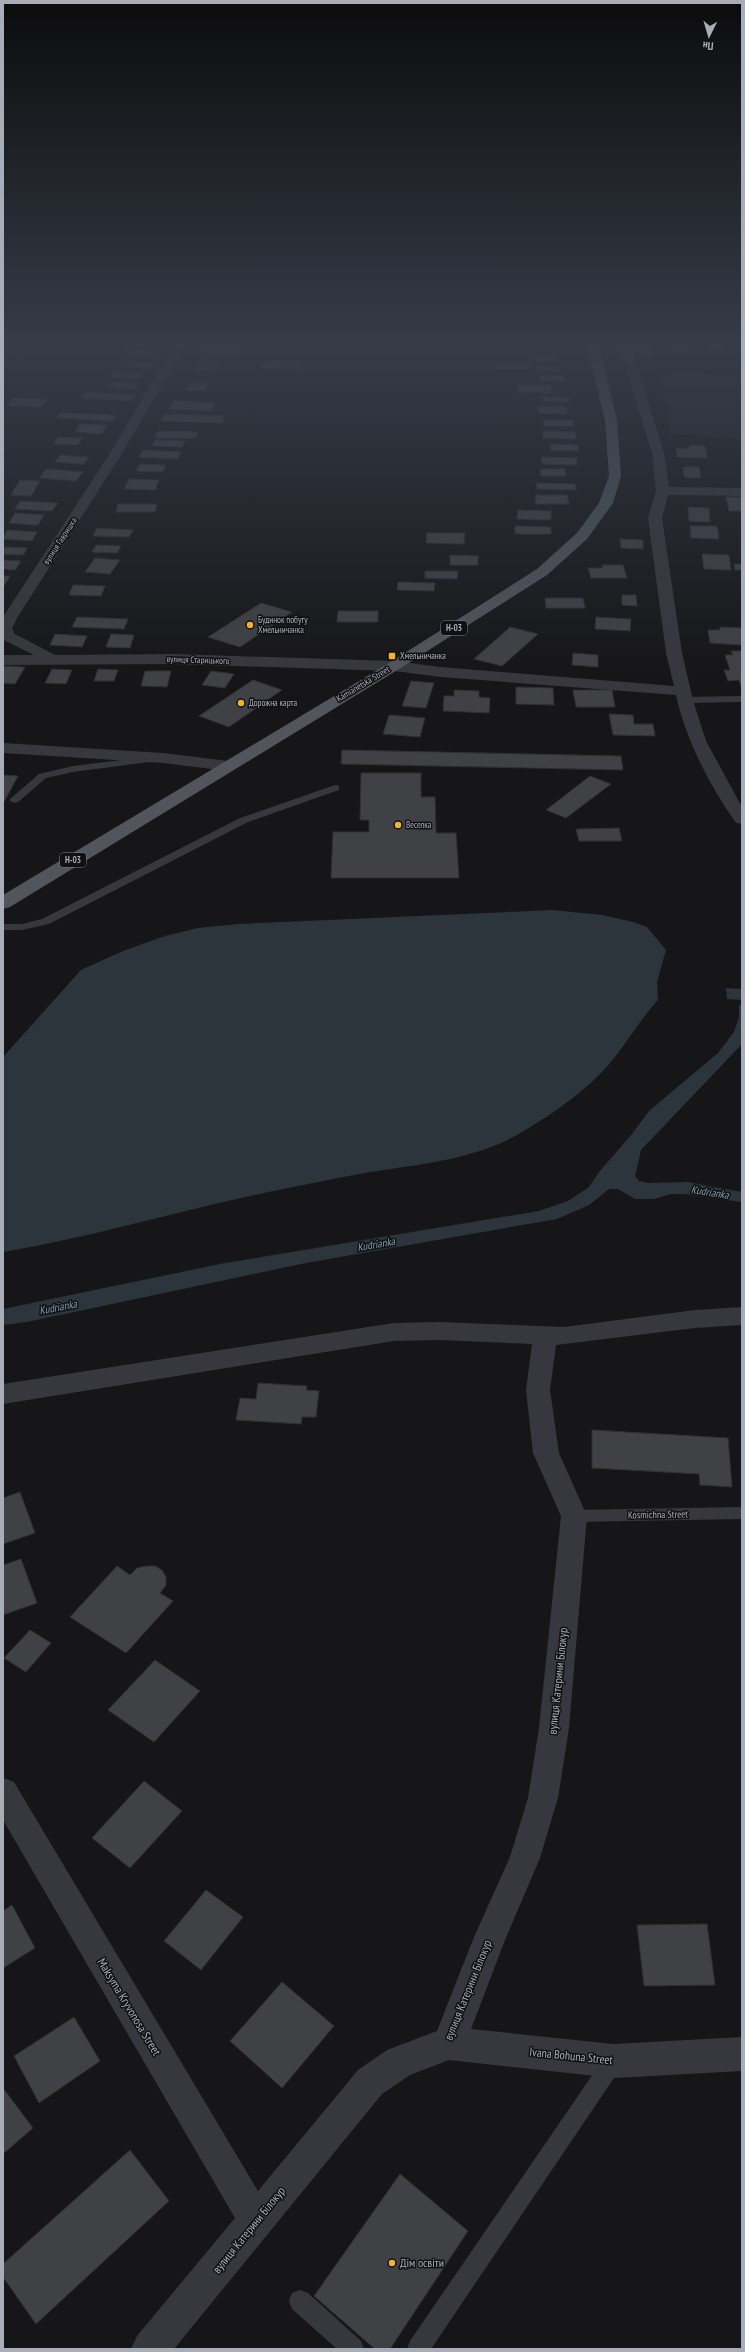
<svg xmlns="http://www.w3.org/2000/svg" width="745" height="2352" font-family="'PT Sans Narrow',sans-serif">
<rect width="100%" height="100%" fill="#161618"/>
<path fill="#222225" d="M659,372L742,375V439L671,434Z"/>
<path fill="#1e261f" d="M3,343H62L49,351L27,352L3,368Z"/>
<g fill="#2c353c">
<path d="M552,910L602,915L633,922L647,927L666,950L657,982L658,1000C637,1023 623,1050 602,1072C578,1097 546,1118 517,1135C471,1160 420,1164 370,1172C336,1178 303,1185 269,1192C180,1210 93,1237 3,1252V1057L81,970L123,951L165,936L198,928L239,924Z"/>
<path d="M726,988L742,989V1000L727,999Z"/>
<path d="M739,1005H742V1044L641,1150L635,1176L639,1181L648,1183L687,1182L742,1192V1202L684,1194H671L654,1199H635L618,1189H609L589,1205L557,1219L306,1263L27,1322L3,1325V1309L220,1264L539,1211L568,1201L589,1187L599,1172L632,1134L649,1111L718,1053L734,1032L739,1017Z"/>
</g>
<g fill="#404145" stroke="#303034">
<path d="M136,343H161L159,347L135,346Z"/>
<path d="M664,343H686L688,353H672V349H665Z"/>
<path d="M707,343H721L722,351H709Z"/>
<path d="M534,345H557V349H535Z"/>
<path d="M635,345H649L653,356H639Z"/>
<path d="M203,349L241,350L239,357L200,356Z"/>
<path d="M127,350L157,352L154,357L124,356Z"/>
<rect x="534" y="355" width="22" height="5"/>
<path d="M263,360L303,362L300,370L260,369Z"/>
<path d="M198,361L219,362L215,371L194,370Z"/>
<path d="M130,362L152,363L149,368L127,367Z"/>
<rect x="496" y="364" width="33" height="6"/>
<path d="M536,365L559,366L560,371H536Z"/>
<path d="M113,372L143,373L140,378L110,377Z"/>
<path d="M563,375L565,381H540L538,376Z"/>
<path d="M113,382L138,384L134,389L108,387Z"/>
<path d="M189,383L208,384L204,391L185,390Z"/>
<path d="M518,385H551V393L518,392Z"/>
<path d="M86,392L135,395L131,401L82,398Z"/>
<path d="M543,397L569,398V402H544Z"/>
<path d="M12,398L46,399L41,407L7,406Z"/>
<path d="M174,401L216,403L211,411L169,409Z"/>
<path d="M538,406L566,407L567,414L539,413Z"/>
<path d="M60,413L116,415L113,421L57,418Z"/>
<path d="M164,414L224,416L222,423L161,421Z"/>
<path d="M543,420H573L574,426H544Z"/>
<path d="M80,424L107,425L102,434L75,432Z"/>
<path d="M157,431L198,432L196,438H155Z"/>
<path d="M543,431L575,432L576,439L543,438Z"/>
<path d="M58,437L82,438L78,445L54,444Z"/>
<path d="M155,440L185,441L182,447L152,446Z"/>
<path d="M551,444L578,445V451H551Z"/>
<path d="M689,445L705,446L707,458L677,457L676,448L689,449Z"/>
<path d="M143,450L181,452L177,459L139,457Z"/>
<path d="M60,455L89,457L84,464L55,462Z"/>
<path d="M542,457L577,458V465L542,464Z"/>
<path d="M140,464L166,465L163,472L136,471Z"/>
<path d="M683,467H699L701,478L684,477Z"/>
<path d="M46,469L83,472L76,481L39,478Z"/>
<path d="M540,469H565L566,476H541Z"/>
<path d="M129,479L159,480L155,490L124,489Z"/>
<path d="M20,480L40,481L31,496L11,495Z"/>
<path d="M536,483L575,484L576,490L537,489Z"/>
<path d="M535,495H567L569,504H536Z"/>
<path d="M726,497H742V511H729Z"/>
<path d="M20,501L58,503L52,511L15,509Z"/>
<path d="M118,504H157L155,512H116Z"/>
<path d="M688,507L709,508L710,522L689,521Z"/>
<path d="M518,510L551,511V520L517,519Z"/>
<path d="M15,513L44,515L38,525L9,523Z"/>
<path d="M515,526L551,527V534H515Z"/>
<path d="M690,526H717L719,539L691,538Z"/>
<path d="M97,528L133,530L129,537L93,536Z"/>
<path d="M7,530L37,532L32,541L3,539Z"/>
<path d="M427,533H465L464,544L426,543Z"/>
<path d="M620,539L643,540V549L621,548Z"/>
<path d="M96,545L121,546L117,553L92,552Z"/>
<path d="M4,547L27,548L23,555L3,554Z"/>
<path d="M702,554L729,555L731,570L704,569Z"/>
<path d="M450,555L478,556V565H450Z"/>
<path d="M95,558L120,560L110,574L85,572Z"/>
<path d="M3,560L21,561L15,570L3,569Z"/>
<path d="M734,564H742V570H735Z"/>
<path d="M602,565H623L627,578H591L588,568H603Z"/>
<path d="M425,571H458L457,579L425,578Z"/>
<path d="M3,576H10L4,586H3Z"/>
<path d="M398,582L435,583L434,591L397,590Z"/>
<path d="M73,585L105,586L101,596L69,595Z"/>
<path d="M622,595H636L637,606L622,605Z"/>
<path d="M545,598H583L585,608H546Z"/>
<path d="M261,603L292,612L240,647L208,637Z"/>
<path d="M338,611H378V622H337Z"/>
<path d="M77,617L128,619L124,629L72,627Z"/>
<path d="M596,617L631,619L630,631L595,629Z"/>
<path d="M510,627L538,634L502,666L474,659Z"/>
<path d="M720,627L742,628V645L710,643L708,630H720Z"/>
<path d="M55,634L87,636L82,647L50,645Z"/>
<path d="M111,634L134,635L130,648L106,647Z"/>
<path d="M731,651H742V689L739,680L728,681L724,670H730L725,655H733Z"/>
<path d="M573,653L598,655V667L572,665Z"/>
<path d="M3,666L25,667L15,684L3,683Z"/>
<path d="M52,669L72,670L66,684L45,683Z"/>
<path d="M98,669L118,670L114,681H94Z"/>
<path d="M145,671H171L167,687L141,686Z"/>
<path d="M211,671L234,674L225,688L202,685Z"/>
<path d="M253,680L282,690L229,727L199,716Z"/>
<path d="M411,681L434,683L426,708L402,706Z"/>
<path d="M516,687L553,688L554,705L516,704Z"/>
<path d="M454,690L479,691V697L490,698L489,713L443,711L444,696H454Z"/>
<path d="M573,690H612L615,707H576Z"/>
<path d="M609,714L633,715L634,724H653L655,736L613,735Z"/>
<path d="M389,715L425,718L420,737L383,734Z"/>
<path d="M342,750L621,756L623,770L341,764Z"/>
<path d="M361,773H421V797H435L436,833H456L459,878H331L333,832H369V820H360Z"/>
<path d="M3,775L18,776L4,802H3Z"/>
<path d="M590,776L611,784L566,818L546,810Z"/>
<path d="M619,828L622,841H579L576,829Z"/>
<path d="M258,1383L307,1386L306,1390L319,1391L316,1417H302L301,1424L236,1420L240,1398L256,1399Z"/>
<path d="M592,1430L728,1438L732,1487L700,1485L699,1474L592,1468Z"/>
<path d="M20,1492L35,1533L3,1544V1498Z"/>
<path d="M21,1559L37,1603L3,1615V1565Z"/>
<path d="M117,1566L130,1575L137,1568L147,1566H155L162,1570L166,1577V1585L160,1593L173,1601L126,1653L70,1617Z"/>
<path d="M30,1630L51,1643L26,1672L4,1658Z"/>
<path d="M155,1660L200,1691L154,1742L108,1710Z"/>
<path d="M144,1781L182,1811L130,1868L92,1838Z"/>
<path d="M206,1890L243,1917L201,1970L164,1941Z"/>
<path d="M12,1905L35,1948L3,1968V1911Z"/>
<path d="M707,1924L715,1985L644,1986L637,1925Z"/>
<path d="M282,1982L334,2026L282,2088L230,2041Z"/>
<path d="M74,2017L100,2061L39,2103L14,2056Z"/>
<path d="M3,2088L33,2128L3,2154Z"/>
<path d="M130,2150L169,2201L36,2324L3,2277V2264Z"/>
<path d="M400,2174L468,2231L390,2349H375L314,2296Z"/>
</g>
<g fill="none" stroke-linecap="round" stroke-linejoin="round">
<g fill="#37383d" fill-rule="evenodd">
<path d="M742,696V702L685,703L680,700L685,697Z"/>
<path d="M154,756L159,759L157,761L73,772L46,778L18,802L14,803L9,800L39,774L73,766Z"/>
<path d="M335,785L339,786V790L248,822L49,924L22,930H3V924H22L42,919L240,818Z"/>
<path d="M742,1507V1519L574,1522L568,1521L566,1516L568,1511L574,1510Z"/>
<path d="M613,2052L620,2055L623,2062L620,2069L431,2349H407L410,2341L606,2055Z"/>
<path d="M300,2290L308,2293L361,2341L364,2349H337L292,2309L289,2301L292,2293Z"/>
</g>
<g fill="#37383d" fill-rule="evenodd">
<path d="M176,343H187L119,458L17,618L12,629L15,634L55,655L173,654L394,661L441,667L674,686L666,653L648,518L656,491L652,453L618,343H630L664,453L669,487L742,488V496L668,495L662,518L682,653L693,700L706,741L742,807V824L736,823C709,785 686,740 676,695L441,677L394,671L173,664L3,665V655H34L4,640L3,617L107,458Z"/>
<path d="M3,743L163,753L228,761L234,762L236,766L234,770L228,771L163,763L3,753Z"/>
<path d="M742,1307V1325L695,1328L556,1345L550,1390L559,1453L587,1516L569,1728L558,1798L540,1858L505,1940L471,2029L614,2044L742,2037V2071L614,2078L449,2060L410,2075L382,2094L174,2349H131L137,2336L235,2218L3,1820V1778L14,1782L258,2191L358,2070L387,2050L437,2031L474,1937L510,1857L528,1798L539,1728L561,1516L533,1453L526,1390L532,1344L440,1340L394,1341L3,1404V1384L394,1323L440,1322L564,1327L695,1310Z"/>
</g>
<path fill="#53555c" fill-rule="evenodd" d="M586,343H598L617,420L621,476L613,503L587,539L547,575L399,669L10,907L3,909V895L389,663L537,569L577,533L599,503L609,476L605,420Z"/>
</g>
<linearGradient id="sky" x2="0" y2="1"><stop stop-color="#0c0c0d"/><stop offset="0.51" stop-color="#363c48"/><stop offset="1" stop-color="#363c48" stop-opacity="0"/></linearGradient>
<rect width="745" height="673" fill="url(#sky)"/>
<g fill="#f2b134" stroke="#111113" stroke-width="1.5">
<circle cx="250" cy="625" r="4"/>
<rect x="388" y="652" width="8" height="8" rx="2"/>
<circle cx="241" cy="703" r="4"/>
<circle cx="398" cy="825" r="4"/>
<circle cx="392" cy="2263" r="4"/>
</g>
<g text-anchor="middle" stroke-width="3" stroke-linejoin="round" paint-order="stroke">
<g font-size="9" fill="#a8adb8" stroke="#111113">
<text transform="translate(60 541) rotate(-57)" y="3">вулиця Гавришка</text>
<text transform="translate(198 660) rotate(2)" y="3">вулиця Старицького</text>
<text transform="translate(363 684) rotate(-31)" y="3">Kamianetska Street</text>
</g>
<g font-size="9" fill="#a8adb8" stroke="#111113" text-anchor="start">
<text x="258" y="623">Будинок побуту<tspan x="258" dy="10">Хмельничанка</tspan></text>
<text x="400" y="659">Хмельничанка</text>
<text x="249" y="706">Дорожна карта</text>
<text x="406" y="828">Веселка</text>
</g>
<g fill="#111113" stroke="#7b7e86" stroke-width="1">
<rect x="441" y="621" width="26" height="14" rx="3"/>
<rect x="60" y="853" width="26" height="14" rx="3"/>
</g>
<g font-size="9" font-weight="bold" fill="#a8adb8">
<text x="454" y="631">Н-03</text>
<text x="73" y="863">Н-03</text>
</g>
<g font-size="10" fill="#a8adb8" stroke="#111113">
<text transform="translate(658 1514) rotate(-1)" y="4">Kosmichna Street</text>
</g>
<g font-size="11" font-style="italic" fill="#7f9bb3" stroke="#111113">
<text transform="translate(710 1192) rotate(9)" y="4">Kudrianka</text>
<text transform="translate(376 1244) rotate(-10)" y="4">Kudrianka</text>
<text transform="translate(58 1307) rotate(-11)" y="4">Kudrianka</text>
</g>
<g font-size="12" fill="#a8adb8" stroke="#111113">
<text transform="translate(558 1681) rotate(-84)" y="4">вулиця Катерини Білокур</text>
<text transform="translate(468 1990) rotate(-68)" y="4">вулиця Катерини Білокур</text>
<text transform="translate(129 2007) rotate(59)" y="4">Maksyma Kryvonosa Street</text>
<text transform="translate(571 2056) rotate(6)" y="4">Ivana Bohuna Street</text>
<text transform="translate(249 2230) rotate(-51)" y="4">вулиця Катерини Білокур</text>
</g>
<g font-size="12" fill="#a8adb8" stroke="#111113" text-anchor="start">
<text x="400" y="2267">Дім освіти</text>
</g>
</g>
<rect width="745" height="2352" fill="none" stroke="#a8adb8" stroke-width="8"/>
<g transform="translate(709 36) rotate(185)" stroke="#111113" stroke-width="3" paint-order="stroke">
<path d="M0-3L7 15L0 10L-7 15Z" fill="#a8adb8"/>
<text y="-6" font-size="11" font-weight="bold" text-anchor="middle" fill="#a8adb8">Пн</text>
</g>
</svg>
